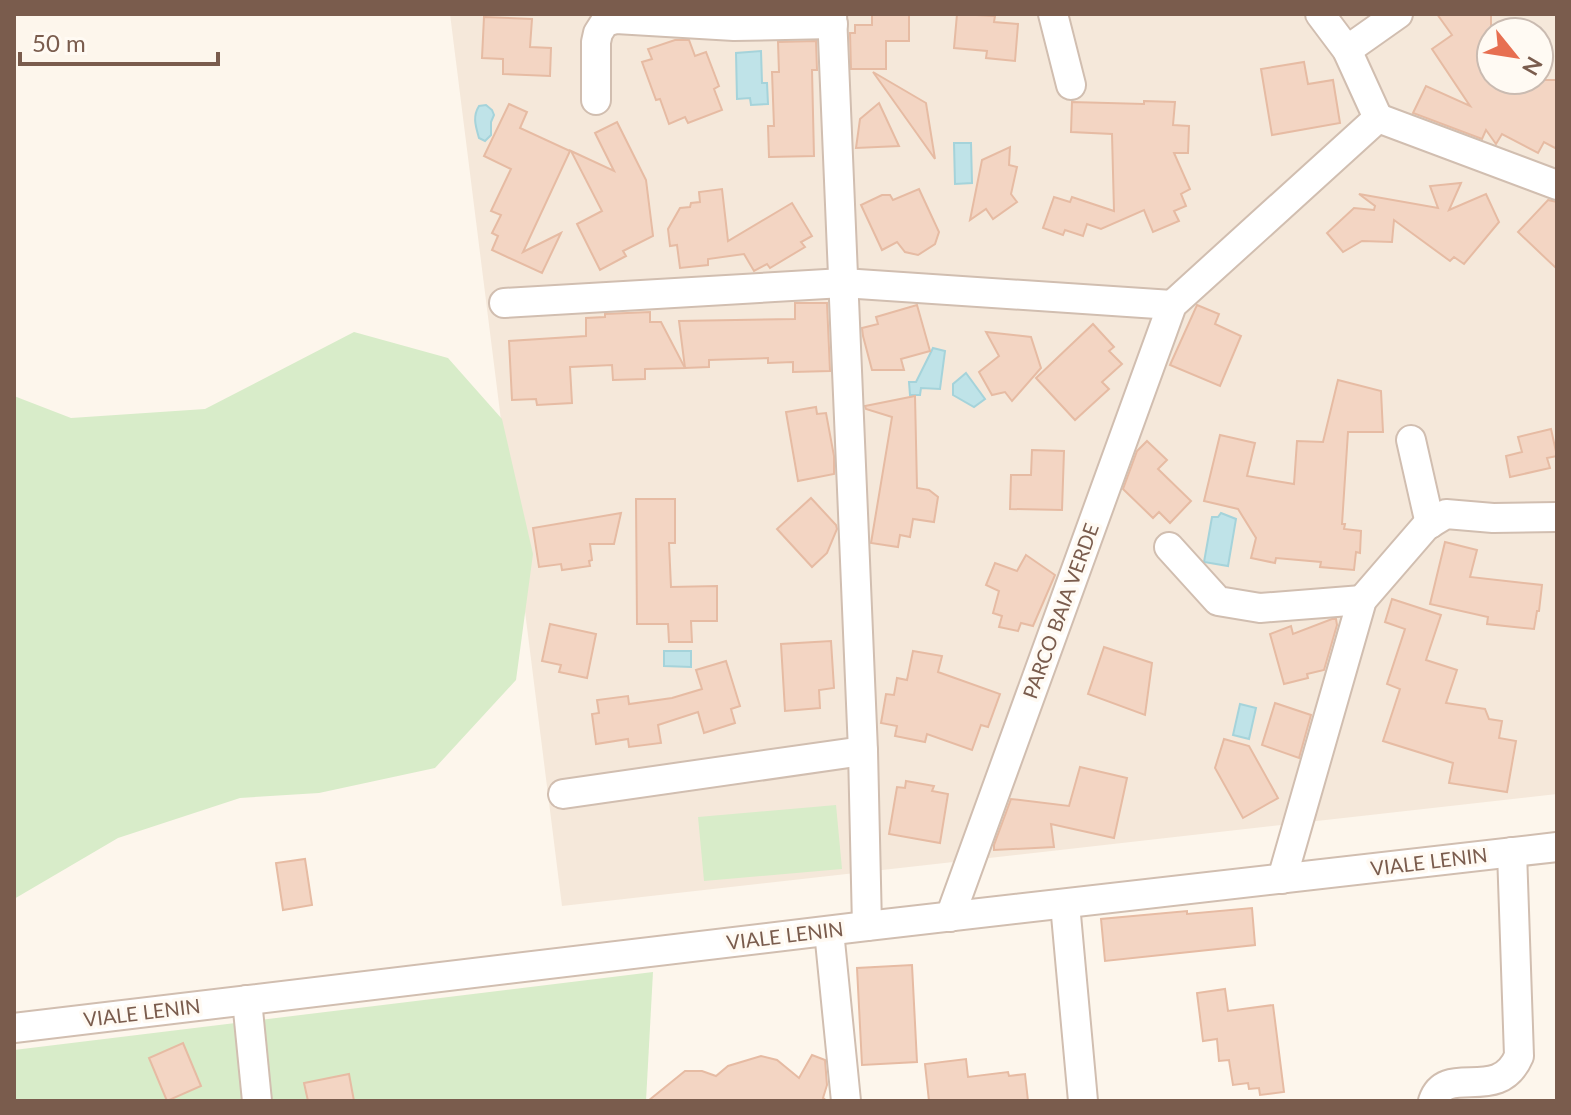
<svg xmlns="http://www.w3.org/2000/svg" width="1571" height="1115" font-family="Lato,sans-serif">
<rect width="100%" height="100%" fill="#fdf6ec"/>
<path fill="#f5e8da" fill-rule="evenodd" d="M450,14H1557V794L562,906ZM1491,32H1539V80H1491Z"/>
<g fill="#d8ecc9">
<path d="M354,332L448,358L502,419L533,554L516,680L435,768L319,793L240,798L118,838L14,899V396L71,418L205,409Z"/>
<path d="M836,805L842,869L704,881L698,817Z"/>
<path d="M653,972L646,1101H14V1050Z"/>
</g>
<g fill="#bfe3e8" stroke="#a5d3da" stroke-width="2">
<path d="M761,51L762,83H767L768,104L751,105L750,98L737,99L736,53Z"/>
<path d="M486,105L492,110L494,115L491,122V135L485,141L479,138C476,127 472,117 479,106Z"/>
<path d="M954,143H971L972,183L955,184Z"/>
<path d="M933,348L945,351L940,389L921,388L920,395H910L909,382H916Z"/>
<path d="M966,373L985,399L974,407L953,395V384Z"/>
<path d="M1221,513L1236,519L1228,566L1204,562L1212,517H1218Z"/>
<path d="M664,651H691V667L664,666Z"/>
<path d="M1240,704L1256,708L1249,739L1233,735Z"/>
</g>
<g fill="#f3d5c3" stroke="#e6bba3" stroke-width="2">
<path d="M872,14H909V41H886V69H851L850,33H855V25H872Z"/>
<path d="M957,14L995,16L994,22L1018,24L1015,61L986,58L987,51L954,48Z"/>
<path d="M1437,14H1491V80H1557V149L1544,142L1538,153L1502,134L1496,144L1486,130L1482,139L1413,113L1426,86L1470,106L1432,49L1452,35Z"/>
<path d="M484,17L532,19L530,47L551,48L550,76L503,74V59L482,58Z"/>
<path d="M675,40H689L695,56L706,52L719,86L714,89L722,110L688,123L685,117L669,124L660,99L656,100L642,62L652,59L648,49Z"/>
<path d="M816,41L817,70H812L814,156L769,157L768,126H774L772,72H779L778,42Z"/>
<path d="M1304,62L1308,84L1333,80L1340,123L1272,135L1261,69Z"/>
<path d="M873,72L926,103L935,159Z"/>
<path d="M1144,101L1175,102L1173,125L1189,126L1188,153H1174L1190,189L1181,194L1186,206L1174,211L1179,221L1153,232L1144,210L1101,229L1087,224L1083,236L1065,230L1063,235L1043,228L1054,197L1070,202L1072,197L1114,211L1112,134L1071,132L1072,102L1144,104Z"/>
<path d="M879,103L899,146L856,148L860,119Z"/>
<path d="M509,104L527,112L520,128L570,151L523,252L561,233L542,273L492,250L498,236L492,233L501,215L491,211L511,169L484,156Z"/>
<path d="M617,122L646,180L653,236L623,251L626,256L600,270L577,224L602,211L571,151L614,171L595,133Z"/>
<path d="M1010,147L1009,165L1017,167L1011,194L1017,202L993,219L986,209L970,220L982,160Z"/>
<path d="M1461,183L1449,210L1486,194L1499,222L1464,264L1454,257L1450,261L1394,220L1392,242L1362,241L1343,252L1327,233L1354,208L1374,210L1375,206L1359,194L1438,208L1430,186Z"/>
<path d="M722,189L728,241L792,203L812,236L801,242L805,247L770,268L767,264L754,271L744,254L708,259V265L680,268L677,245L670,246L668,229L680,208L690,207L691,203L700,202L699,192Z"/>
<path d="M919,189L939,232L935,244L918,255L905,252L897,242L882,250L861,205L882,195H890L893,200Z"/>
<path d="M1548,200L1557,202V269L1518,232Z"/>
<path d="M795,303H827L830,371L793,372V362L768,363V358L709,360V367L685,368L679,321L795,319Z"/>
<path d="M917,305L930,351L901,359L904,370H872L863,336L862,328L878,324L876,317Z"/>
<path d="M1197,305L1219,314L1215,324L1241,336L1220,386L1170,365Z"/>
<path d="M650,312V322H661L685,368L645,369V379L613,380L612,365L570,367L572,403L537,405L536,399L512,400L509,341L586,336V318L605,317V314Z"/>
<path d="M1093,324L1114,347L1109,351L1122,364L1102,382L1109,389L1075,420L1036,378Z"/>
<path d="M986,332L1031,337L1041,368L1012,401L1005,392L992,395L979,372L999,356Z"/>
<path d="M1338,380L1381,391L1383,432H1348L1342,524H1345L1344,529L1361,531L1360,553L1356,552L1354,570L1320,567L1321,562L1276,558L1275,563L1251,558L1256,538L1238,509L1204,501L1220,435L1255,443L1247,476L1294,484L1297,441L1323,442Z"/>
<path d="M915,396L917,488L929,490L938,497L934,522L913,519L910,537L900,535L898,547L871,543L892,417L866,409L865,406Z"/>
<path d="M816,407L817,414L826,413L834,456V474L798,481L786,412Z"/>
<path d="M1551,429L1557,456L1547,458L1550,468L1510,477L1506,456L1522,452L1518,437Z"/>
<path d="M1147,441L1167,460L1158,469L1191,501L1170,523L1159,512L1153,518L1123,489L1137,451Z"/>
<path d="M1032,450L1064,451L1062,510L1010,509L1011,475H1031Z"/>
<path d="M811,498L836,525L837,529L827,553L812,567L777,529Z"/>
<path d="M636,499H675V543H669L671,587L717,586V621H691L692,642H669L668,624H637Z"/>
<path d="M621,513L614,544H590L592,560L589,561L590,566L562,570L561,564L539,567L533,528Z"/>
<path d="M1445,542L1477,550L1470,577L1542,585L1539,611H1537L1534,629L1487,624L1488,617L1430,604Z"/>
<path d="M1026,555L1055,575L1033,626L1021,623L1018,631L999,627L1002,616L993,613L999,591L986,585L995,563L1017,571Z"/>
<path d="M1392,599L1441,615L1426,660L1457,670L1446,703L1485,709L1489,719L1502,721L1499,738L1516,741L1507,792L1449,783L1453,763L1383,741L1400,689L1387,684L1405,629L1385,622Z"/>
<path d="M1332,619H1336L1337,625L1324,670L1307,674L1308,678L1284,684L1270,634L1291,626L1293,634Z"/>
<path d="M550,624L596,634L587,678L559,672L561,665L542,661Z"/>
<path d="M831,641L834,688L819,690L820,708L785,711L781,644Z"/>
<path d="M1104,647L1152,663L1145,715L1088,694Z"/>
<path d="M913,651L942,656L938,672L1000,694L988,727L981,725L972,750L927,734L925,742L895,736L897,726L881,723L886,694L894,695L897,678L907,680Z"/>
<path d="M726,661L740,706L731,709L735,723L704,733L698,712L658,725L661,743L629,747L628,739L596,744L592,714L599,713L597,700L628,696L629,704L672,698L702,689L696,670Z"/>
<path d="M1275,703L1311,715L1299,758L1262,745Z"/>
<path d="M1224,739L1249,746L1278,798L1243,818L1215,768Z"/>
<path d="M1080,767L1127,778L1114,838L1051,824L1054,847L994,850V845L1011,799L1069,806Z"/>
<path d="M906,781L934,786L932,791L948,794L940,843L889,834L897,787L905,788Z"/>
<path d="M305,859L312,905L283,910L276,863Z"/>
<path d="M1252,908L1255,945L1105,961L1101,919L1187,911V914Z"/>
<path d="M912,965L917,1062L862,1065L857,968Z"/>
<path d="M1225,989L1228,1011L1273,1005L1284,1092L1260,1095L1259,1088L1249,1089L1248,1083L1233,1085L1229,1060L1219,1061L1217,1039L1203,1041L1197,993Z"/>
<path d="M183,1043L201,1086L167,1101L149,1058Z"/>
<path d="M812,1055L825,1060L827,1085L823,1098L827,1101H648L685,1071H702L716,1076L728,1066L761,1056L777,1060L799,1078Z"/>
<path d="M966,1059L968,1077L1008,1072L1009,1076L1025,1074L1028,1101H929L925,1064Z"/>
<path d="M349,1074L354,1101H308L304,1083Z"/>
</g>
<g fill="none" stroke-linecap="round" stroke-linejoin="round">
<defs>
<g id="minor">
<path d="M832,14L863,751L867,926"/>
<path d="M1053,14L1071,85"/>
<path d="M1347,50L1398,14"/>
<path d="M596,100V42L598,33L605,22L616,19L734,26L833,24"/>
<path d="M1378,118L1557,185"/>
<path d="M504,303L843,283L1172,305"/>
<path d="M1411,440L1430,524"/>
<path d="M1169,547L1218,601L1260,608L1362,600"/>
<path d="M563,794L863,751"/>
<path d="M1282,879L1362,600L1426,526L1446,514L1493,518L1557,517"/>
<path d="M1065,904L1083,1101"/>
<path d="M950,917L1172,305L1378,118L1347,50L1320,14"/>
<path d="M829,931L846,1101"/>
<path d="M247,1000L257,1101"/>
<path d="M14,1028L867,926L1557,847"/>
<path d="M1433,1101C1446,1062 1498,1105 1519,1056L1512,852"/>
</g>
</defs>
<use href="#minor" stroke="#d1beb0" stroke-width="32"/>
<use href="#minor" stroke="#fff" stroke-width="28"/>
</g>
<g text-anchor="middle" stroke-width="7" stroke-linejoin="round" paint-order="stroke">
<g font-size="20" fill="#7a5c4d" stroke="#fffaf3">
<text transform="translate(1061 611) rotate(-70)" y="7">PARCO BAIA VERDE</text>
<text transform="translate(1429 862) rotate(-7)" y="7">VIALE LENIN</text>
<text transform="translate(785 936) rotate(-7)" y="7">VIALE LENIN</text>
<text transform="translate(142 1013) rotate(-7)" y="7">VIALE LENIN</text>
</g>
</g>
<rect width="1571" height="1115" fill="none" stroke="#7a5c4d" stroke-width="32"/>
<g transform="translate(1515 56) rotate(120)"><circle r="38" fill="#fffaf3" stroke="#cabbb1" stroke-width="2"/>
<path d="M0-6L14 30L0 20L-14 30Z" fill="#e76f51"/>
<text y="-12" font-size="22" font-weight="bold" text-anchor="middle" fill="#7a5c4d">N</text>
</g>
<path d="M20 52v12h198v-12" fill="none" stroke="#7a5c4d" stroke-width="4"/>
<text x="32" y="52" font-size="24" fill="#7a5c4d" stroke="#fffaf3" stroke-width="6" paint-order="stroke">50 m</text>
</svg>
